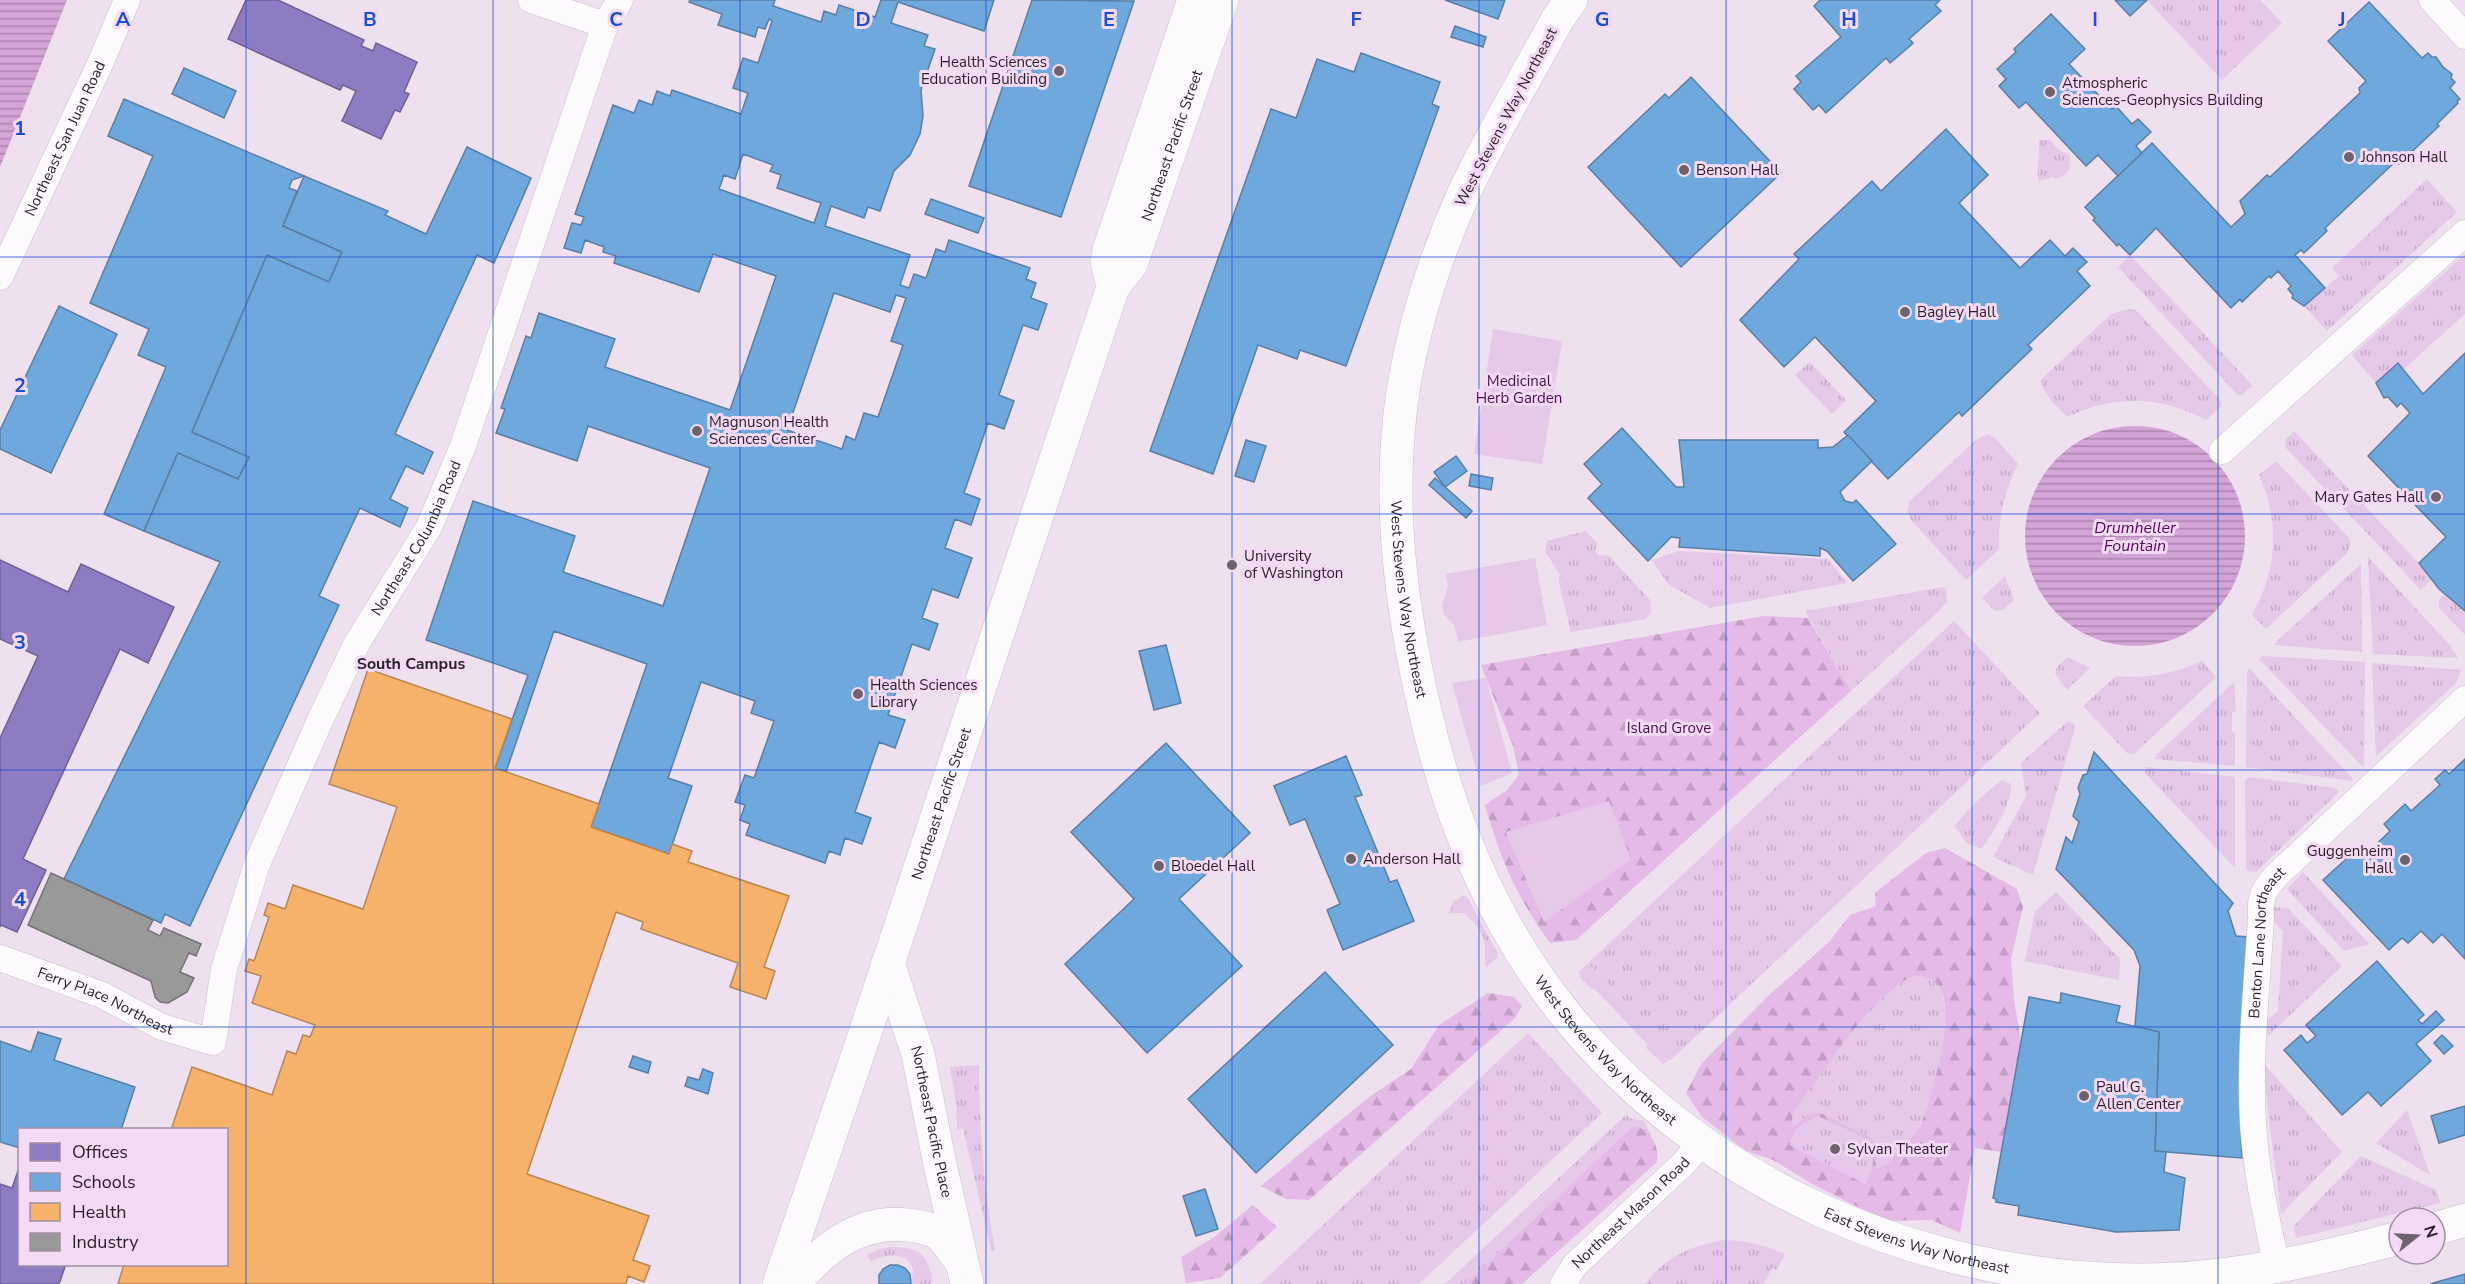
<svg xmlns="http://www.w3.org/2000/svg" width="2465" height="1284" font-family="'Nunito Sans',sans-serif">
<defs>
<pattern id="grass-tufts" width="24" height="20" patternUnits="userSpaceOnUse" patternTransform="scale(1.5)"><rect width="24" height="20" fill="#e6c8e8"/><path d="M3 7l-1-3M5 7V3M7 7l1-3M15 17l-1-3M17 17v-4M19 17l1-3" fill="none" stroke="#c5abc7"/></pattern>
<pattern id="forest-firs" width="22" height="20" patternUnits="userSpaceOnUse" patternTransform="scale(1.5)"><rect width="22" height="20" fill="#e4bae6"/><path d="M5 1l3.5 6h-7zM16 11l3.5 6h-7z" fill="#c49fc5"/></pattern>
<pattern id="water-rules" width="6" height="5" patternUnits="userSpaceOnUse" patternTransform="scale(1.5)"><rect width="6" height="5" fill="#d3a4d6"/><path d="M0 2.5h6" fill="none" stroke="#ab85ae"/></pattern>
</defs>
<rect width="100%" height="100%" fill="#eee0ef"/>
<g fill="url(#grass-tufts)">
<path d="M2147,0H2260L2282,23L2222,80Z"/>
<path d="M2039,140H2050L2057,149L2070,155C2070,169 2070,174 2056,179L2052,177L2039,181C2035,165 2041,155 2039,140Z"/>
<path d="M2427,179L2457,212L2327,331L2304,306L2339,276L2332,268Z"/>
<path d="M2465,254V314L2403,370L2398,363L2376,383L2352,355Z"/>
<path d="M2130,255L2253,386L2241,395L2236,393L2118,267Z"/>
<path d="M2130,309L2136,310L2221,401V406L2206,420C2160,395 2114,395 2067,417C2058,407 2043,395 2041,380L2047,374L2111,314Z"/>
<path d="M1810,362L1846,400L1832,414L1795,375Z"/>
<path d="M2294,431L2428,573L2426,575L2431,580L2421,590L2286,448L2285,440Z"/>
<path d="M1988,434L1994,437L2018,464C2004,492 1998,518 1999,549L1966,580L1911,520L1907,510L1910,501L1977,439Z"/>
<path d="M2276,461L2348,537L2351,544L2347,553L2266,629L2252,615C2278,569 2280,523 2259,475Z"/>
<path d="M1586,531L1597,543L1595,551L1598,555L1609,556L1650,600L1651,611L1646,619L1571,632L1559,583L1560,574L1545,552L1547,541Z"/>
<path d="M1679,551L1828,559L1847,583L1710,608L1668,584L1652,560Z"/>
<path d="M2368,557L2448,643L2458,658L2373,654Z"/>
<path d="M2361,564L2362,652L2275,645V643Z"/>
<path d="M2005,576L2014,600L2003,610L1995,611L1982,598Z"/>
<path d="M1943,587L1946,590L1947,601L1939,611L1851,691L1805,611Z"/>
<path d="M2444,594L2465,612V635L2439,608V599Z"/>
<path d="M1954,621L2040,713L1675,1056L1588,963Z"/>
<path d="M2262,656L2365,662L2364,768L2259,659Z"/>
<path d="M2068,657L2090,668L2067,690L2055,673L2057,667Z"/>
<path d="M2202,661L2216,677L2134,754L2127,753L2083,706L2116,676C2147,679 2173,674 2202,661Z"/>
<path d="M2372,663L2461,670L2456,683L2376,756Z"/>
<path d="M2249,668L2353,779L2352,781L2246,767L2247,673Z"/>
<path d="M2234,682L2236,711L2232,712V732L2235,733V766L2155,759L2156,755Z"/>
<path d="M2068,721L2074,724L2075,728L2033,875L1993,857L2026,796L2021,763Z"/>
<path d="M2146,767L2235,777V868L2145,773Z"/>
<path d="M2248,777L2335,788L2339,792L2256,872L2248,871L2246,868L2245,781Z"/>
<path d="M2002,780L2011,784C2011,806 1994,831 1981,849L1968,844L1954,826L1977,801Z"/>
<path d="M2303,872L2369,944L2344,951L2287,889Z"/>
<path d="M2056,892L2120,959L2119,980L2025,961L2035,912Z"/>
<path d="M1463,896L1467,897L1497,952V958L1486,967C1484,961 1485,954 1485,947C1485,933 1474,922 1464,913H1449L1454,901Z"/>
<path d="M2272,907L2288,908L2342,966L2269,1035H2264L2265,1022L2278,1011L2283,932L2271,918Z"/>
<path d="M1913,976C1921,976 1929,977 1935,982C1960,1002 1932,1098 1920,1124C1917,1133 1896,1157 1888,1163C1885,1166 1879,1167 1875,1168L1877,1149L1872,1138L1819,1112L1806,1116L1793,1129L1792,1115C1823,1073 1867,999 1913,976Z"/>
<path d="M1528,1033L1602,1113L1419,1284H1260Z"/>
<path d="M979,1065C979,1129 984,1188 995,1251L991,1250L963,1128L957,1130L956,1102L950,1067Z"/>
<path d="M2265,1065L2342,1152L2281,1214L2266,1094Z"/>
<path d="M2407,1110L2430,1175L2376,1143Z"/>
<path d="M1626,1115L1629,1118L1644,1121L1652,1138L1648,1132L1632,1127L1465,1284H1445Z"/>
<path d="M1818,1116L1869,1140C1876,1157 1873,1168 1865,1184L1790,1145C1795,1130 1803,1121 1818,1116Z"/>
<path d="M2361,1156L2436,1190L2440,1203L2296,1238L2294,1226Z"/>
<path d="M1725,1240C1747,1241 1765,1245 1785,1254L1777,1270L1772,1268L1764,1284H1645C1665,1257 1692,1245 1725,1240Z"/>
<path d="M891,1247C911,1248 923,1249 930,1269C932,1275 933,1278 931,1284H911C911,1279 913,1274 913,1270C909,1250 882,1254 871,1262L867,1255L879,1249Z"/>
</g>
<g fill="url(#forest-firs)" fill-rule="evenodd">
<path d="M1764,616L1808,618L1851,691L1576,940L1550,943C1516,895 1501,861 1485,805L1507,790L1519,775L1513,746L1481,665Z"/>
<path d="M1945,848L2017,889L2023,907L2011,959L2014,1000L2021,1041L2001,1152L1975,1148L1960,1233L1932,1220L1886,1221L1812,1184L1773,1160L1746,1151L1702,1117L1686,1093L1702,1063L1767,997L1829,942L1850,915L1876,906L1875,893L1926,853ZM1913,976C1921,976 1929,977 1935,982C1961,1002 1931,1097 1921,1124C1917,1133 1896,1155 1888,1163C1885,1166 1880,1167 1876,1168L1877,1149L1872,1138L1819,1112L1806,1116L1793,1128L1792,1115C1823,1073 1867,999 1913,976ZM1818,1116L1869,1140C1876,1157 1873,1168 1865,1184L1790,1145C1794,1130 1803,1121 1818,1116Z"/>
<path d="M1488,993L1514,997L1522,1006L1515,1018L1309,1200L1286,1199L1261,1186L1369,1097L1411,1069L1439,1025Z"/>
<path d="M1632,1127C1650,1126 1660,1147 1657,1162L1522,1284H1465Z"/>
<path d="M1253,1205L1277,1227L1220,1278L1186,1283L1181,1257L1213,1238Z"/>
</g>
<g fill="#e6c8e8">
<path d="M1493,329L1562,341L1542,464L1474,454Z"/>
<path d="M1535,558L1547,625L1458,642L1455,627L1444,614L1442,605L1448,587L1446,574Z"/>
<path d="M1486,678L1512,773L1481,786L1452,683Z"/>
<path d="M1609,801L1631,859L1544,922L1506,832Z"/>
<path d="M1588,963L1675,1056L1663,1064L1646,1048L1648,1045L1595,989L1593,990L1580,977L1579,972Z"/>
</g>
<g fill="url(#water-rules)">
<path d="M0,0H67L0,167Z"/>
<circle cx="2135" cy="536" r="110"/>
</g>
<g fill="#8e7cc3" stroke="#6f6095" stroke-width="1.5">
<path d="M246,0H278L364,40L361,46L364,47L373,51L376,43L417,62L404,92L409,94L400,112L395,110L381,139L342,121L356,91L343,85L340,90L228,39Z"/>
<path d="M0,560L68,592L81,564L174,607L148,663L120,649L23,859L46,870L17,932L1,925L0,927V738L38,656L0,639Z"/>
<path d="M20,1165V1264H66L59,1284H0V1184L12,1188Z"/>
</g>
<g fill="#6fa8dc" stroke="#5a7fa6" stroke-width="1.5" fill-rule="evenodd">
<path d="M690,0H775L773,6L821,22L824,11L836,15L839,5L875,17L881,0H994L984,31L898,2L891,23L928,35L924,46L935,49L921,90L923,116L920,134L910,155L894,171L880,211L868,207L864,218L831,206L825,226L910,255L900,285L909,288L914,274L926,278L936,249L945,252L949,240L1030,268L1026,279L1036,283L1031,298L1047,304L1038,330L1023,325L999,395L1014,401L1004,429L988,423L964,493L980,499L971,525L955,519L945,548L972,558L958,598L932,589L922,618L938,624L929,650L912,644L888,715L905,720L895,748L879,742L855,812L871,818L862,844L845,838L840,855L829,851L825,863L746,835L750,824L740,820L745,805L735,802L745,775L754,778L774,721L751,713L755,701L701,682L668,778L692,786L669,854L591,827L647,664L554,631L506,772L495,768L528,675L426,640L473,501L575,536L563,572L663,606L710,468L588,426L577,461L496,433L505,409L501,408L526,336L531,338L539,313L615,339L605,367L730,410L776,276L713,254L699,292L614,263L616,256L603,252L604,247L585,240L581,253L564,248L572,223L581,225L584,217L575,214L613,105L634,113L639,100L652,105L657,91L670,96L672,90L741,114L748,93L733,88L743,58L758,63L772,21L769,19L765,29L758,27L755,37L718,25L722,14L689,2ZM743,154L773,165L770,171L781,175L777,188L821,203L814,223L719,189L724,175L735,179ZM834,293L890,312L896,295L906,298L891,341L903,345L878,417L864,413L855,440L846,436L842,449L787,430Z"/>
<path d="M1032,0L1134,1L1061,217L969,186Z"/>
<path d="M1445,0H1505L1498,19Z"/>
<path d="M1820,0H1940L1935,5L1941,11L1909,39L1913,43L1910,46L1890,63L1886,58L1826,113L1819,105L1813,110L1794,89L1801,82L1796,76L1841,37L1814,6Z"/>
<path d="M2115,0H2147L2130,16Z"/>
<path d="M2369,2L2422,58L2428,53L2432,57H2436L2443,67L2452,74L2451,78L2455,82L2450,88L2460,99L2457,101L2458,103L2437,124L2439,126L2399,164L2396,161L2325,228L2327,231L2304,253L2301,250L2295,255L2325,288L2304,306L2292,298L2293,295L2288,289L2291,286L2278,271L2271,278L2269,276L2242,302L2240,299L2231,308L2156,228L2130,255L2119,244L2117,246L2093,220L2095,218L2085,207L2152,143L2231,227L2245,214L2240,201L2267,175L2270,177L2360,93L2359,88L2366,81L2328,41Z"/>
<path d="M2051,14L2085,49L2069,64L2112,109L2116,106L2132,124L2138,119L2151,132L2136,146L2142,153L2118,176L2098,155L2086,166L2026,102L2019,108L1999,86L2006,79L1997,69L2016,52L2014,49Z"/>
<path d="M1455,26L1486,37L1483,47L1451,37Z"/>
<path d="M1361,53L1440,82L1432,104L1439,107L1346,366L1300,350L1297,359L1258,345L1213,474L1150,451L1271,109L1296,118L1317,59L1354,72Z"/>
<path d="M184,68L236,91L224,118L172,94Z"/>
<path d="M1691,77L1781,173L1681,267L1588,167L1665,94L1669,98Z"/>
<path d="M124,99L304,176L292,180L289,188L297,191L283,226L342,252L329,282L267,255L192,432L249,457L238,479L178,453L144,531L104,514L166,367L138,355L149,329L90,303L153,156L108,136Z"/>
<path d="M1946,129L1988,175L1959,203L2020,268L2050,240L2065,256L2073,248L2087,262L2077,271L2090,286L2028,345L2032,349L1962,416L1959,412L1888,479L1844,432L1876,401L1815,337L1784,367L1740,320L1799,259L1794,254L1872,181L1881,191Z"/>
<path d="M467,147L531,178L494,263L477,255L395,434L433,452L423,474L406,466L390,499L408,508L400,527L360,508L319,596L339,605L190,926L165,914L161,923L64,879L220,562L144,531L178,453L238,479L249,457L192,432L267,255L329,282L342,252L283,226L304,176L388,211L385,215L426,234Z"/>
<path d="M931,199L984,218L978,233L925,214Z"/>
<path d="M59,306L117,334L51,473L0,449V430Z"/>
<path d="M2465,353V611L2439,589L2419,563L2446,537L2368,456L2410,413L2401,403L2397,407L2388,397L2384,398L2376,383L2398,363L2423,394Z"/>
<path d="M1622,428L1676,487H1684L1679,440H1818V448L1833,447L1848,435L1872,461L1840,492L1845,501L1853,503L1856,500L1896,544L1853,581L1827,551L1820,548V556L1679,547L1680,538L1671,537L1648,561L1588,498L1602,484L1584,464Z"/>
<path d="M1246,440L1266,446L1254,482L1235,476Z"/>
<path d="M1456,456L1467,471L1445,487L1434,472Z"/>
<path d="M1471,474L1493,478L1491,490L1469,486Z"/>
<path d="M1435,478L1472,511L1466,518L1429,485Z"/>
<path d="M1166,645L1181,703L1154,710L1139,651Z"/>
<path d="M1166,743L1250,833L1179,899L1242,966L1147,1053L1065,964L1134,899L1071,832Z"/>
<path d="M2094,752L2233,903L2228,911L2236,936L2249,937L2240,1100L2242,1158L2155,1151L2159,1032L2135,1026L2140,966L2134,950L2056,869L2066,837L2072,843L2079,822L2073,816L2080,794L2078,788L2083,775L2087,774Z"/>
<path d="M1346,756L1362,795L1355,797L1390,882L1397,880L1414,921L1343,950L1327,910L1340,904L1305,819L1290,825L1274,786Z"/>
<path d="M2465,759V959L2442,934L2433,943L2421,931L2408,943L2402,938L2389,950L2323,880L2358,848L2365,855L2390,831L2384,824L2405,804L2411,811L2440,785L2435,779L2445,770L2449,774Z"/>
<path d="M2377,961L2424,1015L2418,1020L2422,1024L2436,1011L2444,1020L2416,1044L2431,1061L2381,1106L2368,1092L2342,1115L2284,1050L2301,1035L2307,1043L2316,1036L2306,1025Z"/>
<path d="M1325,972L1393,1045L1256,1173L1188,1099Z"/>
<path d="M2061,993L2120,1006L2116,1022L2159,1032L2155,1151L2166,1152L2164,1172L2185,1178L2179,1230L2116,1232L2018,1215L2019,1206L1996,1202V1199L1993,1198L2029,997L2060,1003Z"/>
<path d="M38,1032L61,1039L54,1060L135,1087L121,1130H20V1148L0,1142V1041L31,1052Z"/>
<path d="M2442,1035L2453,1046L2444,1054L2434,1043Z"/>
<path d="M633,1056L651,1062L648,1073L629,1067Z"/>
<path d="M703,1069L713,1073L708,1094L685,1086L688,1077L699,1080Z"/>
<path d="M2465,1106V1135L2439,1143L2431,1116Z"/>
<path d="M1205,1189L1218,1229L1196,1236L1183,1196Z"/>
<path d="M890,1265H898L905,1268L910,1274L911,1284H879V1275L883,1269Z"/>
<path d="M2465,1274V1284H2430Z"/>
</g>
<path fill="#f6b26b" stroke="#b88657" stroke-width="1.5" d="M368,669L512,719L495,768L599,804L591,827L669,854L672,844L692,851L688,862L789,896L764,967L775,971L766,999L730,987L738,963L641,929L643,922L616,912L527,1174L649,1216L633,1260L650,1266L644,1282L628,1276L626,1284H118L124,1264H226V1130H171L192,1067L272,1095L287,1051L296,1054L303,1035L310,1037L315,1025L252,1003L261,976L245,971L249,959L254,961L269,917L264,915L268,903L285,909L293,885L363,909L397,807L329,784Z"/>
<path fill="#999" stroke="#777477" stroke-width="1.5" d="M51,873L153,920L148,930L160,936L164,928L201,944L196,956L189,953L180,972L194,978L187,992L168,1003L160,1002L155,997L151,981L28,925Z"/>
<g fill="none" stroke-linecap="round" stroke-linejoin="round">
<defs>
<g id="street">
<path d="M531,0L605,25"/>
<path d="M2432,0L2465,36"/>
<path id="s1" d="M0,277L100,64L127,0"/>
<path d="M2222,451L2465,233"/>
<path id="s2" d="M0,958L102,995L162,1027L213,1042L224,969L257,864L321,718L357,643L429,527L463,446L605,25L620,0"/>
<path id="s3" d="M2277,1268C2267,1220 2256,1173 2253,1123C2249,1055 2257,986 2261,918C2259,897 2264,888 2279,873L2465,699"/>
<path id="s4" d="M1563,1284L1575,1265L1684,1163L1701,1143"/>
</g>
<g id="secondary">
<path id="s5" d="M1571,0L1557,20C1526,78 1491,135 1463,195C1436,256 1415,320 1404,385C1386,495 1400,603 1425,711C1450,820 1495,927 1566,1015C1702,1184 1920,1278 2134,1280C2224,1281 2312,1261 2399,1238"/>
<path d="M1113,287L1107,261L1109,250L1194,0"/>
<path id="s6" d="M888,963L918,1054L939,1160L967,1284"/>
<path d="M2435,1229L2465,1220"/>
<path id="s7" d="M779,1284L859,1051L1113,287L1131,264L1222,0"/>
<path d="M793,1284C823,1249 859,1219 908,1225C916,1226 929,1228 936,1232C945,1237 953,1252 960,1260"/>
</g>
</defs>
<use href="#street" stroke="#c9beca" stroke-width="27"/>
<use href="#secondary" stroke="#c9beca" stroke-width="34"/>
<use href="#street" stroke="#fcfafd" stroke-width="26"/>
<use href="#secondary" stroke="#fcfafd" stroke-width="33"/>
</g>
<path fill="none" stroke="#1d4ed8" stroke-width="1.5" stroke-opacity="0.55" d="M246,0V1284M493,0V1284M740,0V1284M986,0V1284M1232,0V1284M1479,0V1284M1726,0V1284M1972,0V1284M2218,0V1284M0,257H2465M0,514H2465M0,770H2465M0,1027H2465"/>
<g fill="#6d636e" stroke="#f4daf5" stroke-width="2">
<circle cx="1059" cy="71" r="6"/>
<circle cx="2050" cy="92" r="6"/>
<circle cx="2349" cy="157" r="6"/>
<circle cx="1684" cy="170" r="6"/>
<circle cx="1905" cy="312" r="6"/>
<circle cx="697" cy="431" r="6"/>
<circle cx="2436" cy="497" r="6"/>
<circle cx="1232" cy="565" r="6"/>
<circle cx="858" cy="694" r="6"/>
<circle cx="1351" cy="859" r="6"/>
<circle cx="2405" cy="860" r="6"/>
<circle cx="1159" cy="866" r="6"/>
<circle cx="2084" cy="1096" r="6"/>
<circle cx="1835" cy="1149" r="6"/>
</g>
<g text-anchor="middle" stroke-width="6" stroke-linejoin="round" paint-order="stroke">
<g font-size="15" fill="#281f29" stroke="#f4daf5" text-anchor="start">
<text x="1047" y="67" text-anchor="end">Health Sciences<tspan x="1047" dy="17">Education Building</tspan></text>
<text x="2062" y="88">Atmospheric<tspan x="2062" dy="17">Sciences-Geophysics Building</tspan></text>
<text x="2361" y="162">Johnson Hall</text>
<text x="1696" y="175">Benson Hall</text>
<text x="1917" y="317">Bagley Hall</text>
<text x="709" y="427">Magnuson Health<tspan x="709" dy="17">Sciences Center</tspan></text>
<text x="2424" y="502" text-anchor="end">Mary Gates Hall</text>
<text x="1244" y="561">University<tspan x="1244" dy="17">of Washington</tspan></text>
<text x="870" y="690">Health Sciences<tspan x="870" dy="17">Library</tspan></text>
<text x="2393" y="856" text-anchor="end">Guggenheim<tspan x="2393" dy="17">Hall</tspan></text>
<text x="1363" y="864">Anderson Hall</text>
<text x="1171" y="871">Bloedel Hall</text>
<text x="2096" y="1092">Paul G.<tspan x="2096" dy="17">Allen Center</tspan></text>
<text x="1847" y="1154">Sylvan Theater</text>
</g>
<g font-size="15" fill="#281f29" stroke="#f4daf5">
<text transform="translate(1506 117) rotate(-62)" y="5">West Stevens Way Northeast</text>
<text dy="5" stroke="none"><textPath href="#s1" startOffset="153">Northeast San Juan Road</textPath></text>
<text dy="5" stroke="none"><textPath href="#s7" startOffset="1206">Northeast Pacific Street</textPath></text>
<text dy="5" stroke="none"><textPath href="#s2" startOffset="777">Northeast Columbia Road</textPath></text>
<text dy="5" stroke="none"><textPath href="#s5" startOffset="638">West Stevens Way Northeast</textPath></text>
<text dy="5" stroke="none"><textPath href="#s7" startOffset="507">Northeast Pacific Street</textPath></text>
<text dy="5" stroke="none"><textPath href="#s3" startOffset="330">Benton Lane Northeast</textPath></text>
<text dy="5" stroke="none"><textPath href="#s2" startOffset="114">Ferry Place Northeast</textPath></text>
<text dy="5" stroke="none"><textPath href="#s5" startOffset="1142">West Stevens Way Northeast</textPath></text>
<text dy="5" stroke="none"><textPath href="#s6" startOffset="165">Northeast Pacific Place</textPath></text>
<text dy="5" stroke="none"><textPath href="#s4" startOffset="99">Northeast Mason Road</textPath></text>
<text dy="5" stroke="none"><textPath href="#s5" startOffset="1514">East Stevens Way Northeast</textPath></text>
</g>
<g font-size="15" fill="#49104e" stroke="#f4daf5">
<text x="1519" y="386">Medicinal<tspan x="1519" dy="17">Herb Garden</tspan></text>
<text x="1669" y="733">Island Grove</text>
</g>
<g font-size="16" font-style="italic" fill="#57065d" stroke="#f4daf5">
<text x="2135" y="533">Drumheller<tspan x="2135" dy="18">Fountain</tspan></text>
</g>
<g font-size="16" font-weight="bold" fill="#281f29" stroke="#f4daf5">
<text x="411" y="669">South Campus</text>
</g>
</g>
<g font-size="20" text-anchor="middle" font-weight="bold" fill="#1d4ed8" stroke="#f4daf5" stroke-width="6" stroke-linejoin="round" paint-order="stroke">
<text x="123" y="26">A</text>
<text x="370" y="26">B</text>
<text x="616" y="26">C</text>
<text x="863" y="26">D</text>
<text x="1109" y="26">E</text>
<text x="1356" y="26">F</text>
<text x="1602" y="26">G</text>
<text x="1849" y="26">H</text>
<text x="2095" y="26">I</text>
<text x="2342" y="26">J</text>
<text x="20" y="135">1</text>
<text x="20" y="392">2</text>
<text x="20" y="649">3</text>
<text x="20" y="906">4</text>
</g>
<rect x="18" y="1128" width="210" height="138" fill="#f4daf5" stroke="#a28fa3" stroke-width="1.5"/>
<rect x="30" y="1143" width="30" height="18" fill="#8e7cc3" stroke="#a28fa3" stroke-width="1.5"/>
<text x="72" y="1158" font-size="18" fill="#281f29">Offices</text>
<rect x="30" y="1173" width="30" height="18" fill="#6fa8dc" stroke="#a28fa3" stroke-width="1.5"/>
<text x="72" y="1188" font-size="18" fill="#281f29">Schools</text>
<rect x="30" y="1203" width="30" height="18" fill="#f6b26b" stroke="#a28fa3" stroke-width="1.5"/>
<text x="72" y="1218" font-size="18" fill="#281f29">Health</text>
<rect x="30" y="1233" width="30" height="18" fill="#999999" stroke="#a28fa3" stroke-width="1.5"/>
<text x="72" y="1248" font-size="18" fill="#281f29">Industry</text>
<g transform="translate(2417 1236) rotate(72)"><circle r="28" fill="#f4daf5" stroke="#a28fa3" stroke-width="1.5"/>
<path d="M0-4.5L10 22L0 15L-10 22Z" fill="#6d636e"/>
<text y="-9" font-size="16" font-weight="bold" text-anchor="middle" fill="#281f29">N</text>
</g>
</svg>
